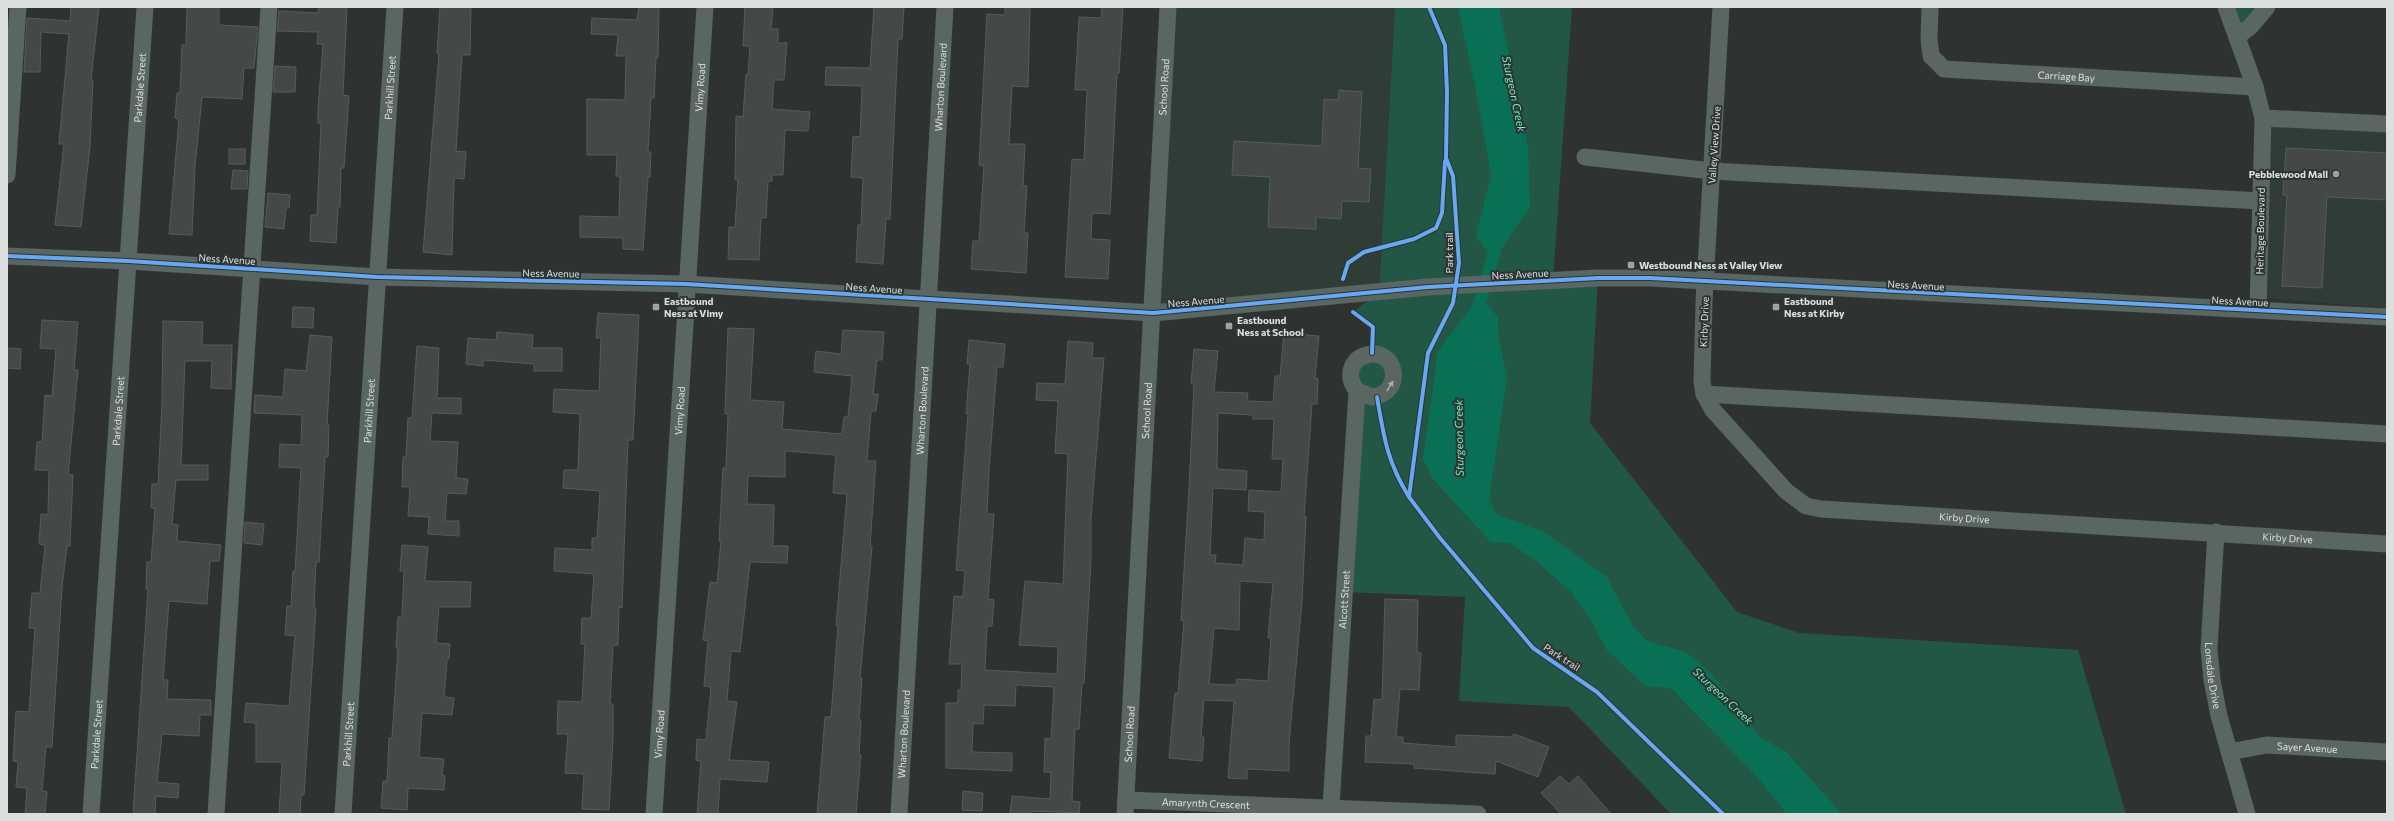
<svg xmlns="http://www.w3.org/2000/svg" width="2394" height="821" font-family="Commissioner,sans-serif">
<rect width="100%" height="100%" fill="#2e3331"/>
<g fill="#303d37">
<path d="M1168,7H1395L1379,292L1153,313Z"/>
<path d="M2263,118L2387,124V308L2263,298Z"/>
</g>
<g fill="#225746">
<path d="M1395,7H1572L1553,280L1598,278L1590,423L1737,612L1799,633L2078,650L2126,814H1671L1569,707L1459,701L1465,597L1344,592L1351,377L1372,353L1373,327L1353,312L1379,292Z"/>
<path d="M2226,7H2267L2238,36Z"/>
</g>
<path fill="#0a7055" d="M1458,7H1499L1528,147L1530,207L1502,248L1486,304L1498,317V333L1507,378L1489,499L1496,514L1544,532L1607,577L1632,625L1647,641L1686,652L1710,672L1759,736L1787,753L1842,814H1787L1757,777L1671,688L1645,686L1606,649L1591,620L1571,592L1535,560L1510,543L1491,542L1433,479L1423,459L1438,351L1472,306L1488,252L1476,237L1491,174L1476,90Z"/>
<g fill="#444846" stroke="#585b5a" fill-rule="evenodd">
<path d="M71,7H99L91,80H93L90,146L81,227L55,225L64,144H59L69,34L41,32L40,72H24L27,18L70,21Z"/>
<path d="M187,7H219V25L258,27L254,68H244L242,99L202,97L195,166L192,235L169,234L179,119L175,118L177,93H180L182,45H186Z"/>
<path d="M319,7H347L343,95L349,96L344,168H341L340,207H338L336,243L310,241L311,215H317L321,124L318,123V110L323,44H317L318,32L277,31L279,11L318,13Z"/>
<path d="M440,7H471L470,55H462L456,151L466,152L464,179L454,178L452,255L423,252L439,53H437Z"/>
<path d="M639,7H659L658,58H656L654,98H651L648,152H651L650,177H648L643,250L623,249V238L580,237V216L619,217L620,176H616L617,155H587V99L625,100L626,56H616L618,35L591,34L592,18L637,20Z"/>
<path d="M745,7H773L771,29H778V43H787L784,80H774L772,109L810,112L808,131L785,130L783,175H772V181H768L766,218H761L759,260L728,259L729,227H735L738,180H735L736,116L743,117L746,74H748L750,46H743Z"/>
<path d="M874,7H904L902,39H898L890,219H886L883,264L856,262L858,225H861L863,178L851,177L853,136L860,137L862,86L825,85L826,67L870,68Z"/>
<path d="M1005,7H1030L1028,87L1012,86L1009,144H1025L1023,186H1027L1024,233H1028L1026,273L971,269L973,241H979L984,166L979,165L987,14L1005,15Z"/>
<path d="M1102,7H1123L1119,73H1117L1110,214L1092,213L1091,239L1110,240L1108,279L1065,277L1072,159L1084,160L1087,90H1075L1079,17L1101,18Z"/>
<path d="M275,66L296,67L295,92H273Z"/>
<path d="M1339,90L1362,92L1358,168L1371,169L1369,202L1342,201L1341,219L1316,217V229L1268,227L1270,177L1232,175L1234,141L1322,146L1324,99L1338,100Z"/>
<path d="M2286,148L2387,153V200L2327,197L2322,288L2282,286L2287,195H2283Z"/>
<rect x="229" y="149" width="16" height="15"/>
<path d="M233,170L248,171L247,189H231Z"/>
<path d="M268,193L290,195L289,208H286L284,229L265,227Z"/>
<path d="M293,307L314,308L313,328L292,327Z"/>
<path d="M598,313L639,315L633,440H628L622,608L619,607L618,645H613L610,704H613V739L609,810L582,809L584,774L565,773L568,734H557L558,701L582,702L585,644H581L582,618H591L594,574L554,571L555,548L592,550V538H597L600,491L563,488L564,470H578L580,414L553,412L554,389L599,391L601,338H596Z"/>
<path d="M42,320L78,322L74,370H78L68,475H73L70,546H67L62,587L52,747H46L42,791L47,792L45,814H25L27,788L16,787L18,762L13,761L16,711L29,712L35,628H29L32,593H40L45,545L39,544L41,514L48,515L49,470H35L37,442H42L45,395L52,396L56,349L40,348Z"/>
<path d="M163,321L203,322L202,345H232L231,389L211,388L212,361H185L181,465H208V480H176L172,524L178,525L177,541L221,545L219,561H210L207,604L169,601L163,680H168L167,699L211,700V715H200L199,736L162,734L157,782L179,784L178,798L156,796L155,814H133L148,589H146L147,562H151L155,508H151L152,484H158L162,403Z"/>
<path d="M728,328L754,329L750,400L784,402L782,429L842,434L844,417H848L852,376L814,372L816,351L841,354L843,330L884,332L882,360H877L873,394H878L876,411H871L867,461H876L870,546H872L860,678H862L859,719L861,720L859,755H861L856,814H817L825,717H831L838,625H836L847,494L833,493L836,455L785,451V477L748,476L747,504L774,505L773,546H788L787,563L750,562L740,652L731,651L727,701L737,702L729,760L769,762L767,782L720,779L718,814H697L701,761L696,760L697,739L706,740L711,687L704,686L708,641L703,640L710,582L717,583L721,541H719L723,468H726L728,414H725Z"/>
<path d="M497,332L533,335L532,348H562V371H534V364L483,360V366L466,364L468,338L496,340Z"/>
<path d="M1284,333L1319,336L1315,378L1318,379L1317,404H1312L1304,517H1306L1302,601L1289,743V771L1247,769V779L1228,778L1234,701L1204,700L1201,737H1204L1202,761L1169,758L1175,693H1178L1184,621L1181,620L1189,489L1194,384H1191L1194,349L1218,351L1214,392L1248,393L1247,401L1273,402L1275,376H1280ZM1218,413L1253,415V419H1274L1272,459H1283L1281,492L1249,490L1248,511L1265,512L1264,540L1245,538L1243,565L1215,563L1216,555H1210L1213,488L1246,490L1247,471L1217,469ZM1240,581L1273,583L1268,638H1271L1268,681L1237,679L1236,685L1209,684L1214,628L1239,630Z"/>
<path d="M310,335L332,337L327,425H329L328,457H325L319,562H316L314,608H316L304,795H301L300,814H279L282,762H256V723L244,722L246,703L289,706L295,636L285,635L287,606H291L293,571L295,572L301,468L279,467L280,444L301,445L302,415L254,413L255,395L283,397L285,369L306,371Z"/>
<path d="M969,340L1005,344L1003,367H997L989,469L987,514H994L988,599L994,600L992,626H987L985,670L1057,674L1058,647L1019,645L1025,581L1063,584L1068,454L1055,453L1058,401L1036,400L1037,383L1065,384L1068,341L1093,343L1092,358H1104L1091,518V561L1084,683H1082L1079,729H1075L1072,801L1080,802L1079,813L1031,811L1030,814H1010L1012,796L1050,799L1051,772H1044L1045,738L1051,739L1054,687L1016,685L1015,706L984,705L983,724L973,723L972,752L1012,753V771L946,768V703H958V690H961L962,664H949L954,596L963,597L965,571L956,570L968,414H966L970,364H967Z"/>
<path d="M417,346L439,348L437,398H461V414L432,413L430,441L458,442L456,478L468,479L466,494L447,493L445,521H459V536L428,534L429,517L408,516L410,487H402L403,457H406L408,418H412Z"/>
<path d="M7,348L21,349L20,369L7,368Z"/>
<path d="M245,522L264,524L262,545L244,543Z"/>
<path d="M402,545L428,547L425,581L471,582L470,607H439L436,643L450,644L449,659H447L444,697L454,698L452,715L422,713L419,757L444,759L442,775L445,776L444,790L408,788L407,810L381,808L383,781H387L389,738H392L398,648H396L398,617H402L404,571H400Z"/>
<path d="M1385,599L1418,600L1417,653H1421L1419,690L1400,689L1396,737H1403V743L1456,747V735L1512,737L1514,734L1549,747L1538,777L1496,761L1495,774L1414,768V764L1365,762L1366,736H1371L1374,699L1382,700Z"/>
<path d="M1560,776L1569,784L1578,776L1611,814H1561L1541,793Z"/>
<path d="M963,791L983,793L982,811L962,810Z"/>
</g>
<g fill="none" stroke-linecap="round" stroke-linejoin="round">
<g stroke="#5a6661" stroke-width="17">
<path id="s1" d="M1721,7L1704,302L1702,381L1704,394L1713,410L1786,491L1806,506L1821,509L2387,544"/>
<path id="s2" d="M1930,7L1929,39L1931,56L1944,69L2255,87"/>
<path d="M2226,7L2255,87L2263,118L2258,310"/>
<path d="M2238,36L2250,27L2267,7"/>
<path d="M2263,118L2387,124"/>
<path d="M1585,157L1712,171L2261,201"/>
<path d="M7,175L18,7"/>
<path d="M7,256L128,261L377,277L686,284L1153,313L1428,287L1598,278H1650L2387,317"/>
<path d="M1704,394L2387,434"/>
<path id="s3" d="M2216,532L2209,649L2212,680L2219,716L2247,814"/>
<path id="s4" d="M2229,752L2267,745L2387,752"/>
<path id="s5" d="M1126,800L1478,814"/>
<path id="s6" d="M1331,807L1357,391C1351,383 1348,375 1353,365C1356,360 1361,356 1367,355C1396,347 1406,393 1372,397L1357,391"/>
<path id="s7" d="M91,814L145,7"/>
<path d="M216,814L269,7"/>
<path id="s8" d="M343,814L395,7"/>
<path id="s9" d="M654,814L705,7"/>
<path id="s10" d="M899,814L945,7"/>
<path id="s11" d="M1125,814L1168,7"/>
</g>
<defs>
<g id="cycleway">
<path d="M1429,7L1445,45L1447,92L1446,158L1453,176L1459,263L1453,303L1428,353L1409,497L1440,538L1533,648L1597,692L1723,814"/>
<path d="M7,256L128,261L377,277L686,284L1153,313L1428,287L1598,278H1650L2387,317"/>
<path d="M1343,279L1348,263L1364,252L1414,239L1436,228L1442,213L1445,161"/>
<path d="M1353,312L1373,327L1372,353"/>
<path d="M1377,397C1384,438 1387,461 1409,497"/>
</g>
</defs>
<use href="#cycleway" stroke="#2d3431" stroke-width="6"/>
<use href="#cycleway" stroke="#66a8f1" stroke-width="4"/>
</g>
<defs><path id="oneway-solid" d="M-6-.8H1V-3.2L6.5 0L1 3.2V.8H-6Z"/></defs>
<use fill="#a7afac" href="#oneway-solid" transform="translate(1390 386) rotate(-58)"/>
<g fill="#9ea3a1" stroke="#2d3431" stroke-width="1.5">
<circle cx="2336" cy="174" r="4"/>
<rect x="1627" y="261" width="8" height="8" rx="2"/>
<rect x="652" y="303" width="8" height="8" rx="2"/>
<rect x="1772" y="303" width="8" height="8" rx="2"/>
<rect x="1225" y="322" width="8" height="8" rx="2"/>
</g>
<g text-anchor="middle" stroke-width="4" stroke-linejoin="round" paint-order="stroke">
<g font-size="10" fill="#dbe0de" stroke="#2d3431">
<text dy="4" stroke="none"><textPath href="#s2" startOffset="190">Carriage Bay</textPath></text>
<text dy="4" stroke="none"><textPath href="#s7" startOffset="728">Parkdale Street</textPath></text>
<text dy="4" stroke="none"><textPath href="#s8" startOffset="728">Parkhill Street</textPath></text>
<text dy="4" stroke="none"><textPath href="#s9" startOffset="728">Vimy Road</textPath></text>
<text dy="4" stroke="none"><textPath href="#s10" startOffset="728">Wharton Boulevard</textPath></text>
<text dy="4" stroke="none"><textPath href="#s11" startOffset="728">School Road</textPath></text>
<text transform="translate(1714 145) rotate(-86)" y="4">Valley View Drive</text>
<text transform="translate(2260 231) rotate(-89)" y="4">Heritage Boulevard</text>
<text transform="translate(1449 253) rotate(-90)" y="4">Park trail</text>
<text transform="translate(227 259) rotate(4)" y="4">Ness Avenue</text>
<text transform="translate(551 273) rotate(1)" y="4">Ness Avenue</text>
<text transform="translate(1520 274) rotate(-3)" y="4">Ness Avenue</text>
<text transform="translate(1916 285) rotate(3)" y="4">Ness Avenue</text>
<text transform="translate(874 288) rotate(4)" y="4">Ness Avenue</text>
<text transform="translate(1196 301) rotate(-5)" y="4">Ness Avenue</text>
<text transform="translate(2240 301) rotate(3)" y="4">Ness Avenue</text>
<text transform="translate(1704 322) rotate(-88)" y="4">Kirby Drive</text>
<text dy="4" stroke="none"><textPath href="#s7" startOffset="404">Parkdale Street</textPath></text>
<text dy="4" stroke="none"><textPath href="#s9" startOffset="404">Vimy Road</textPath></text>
<text dy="4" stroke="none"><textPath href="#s10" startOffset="404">Wharton Boulevard</textPath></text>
<text dy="4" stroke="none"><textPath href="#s8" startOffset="404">Parkhill Street</textPath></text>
<text dy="4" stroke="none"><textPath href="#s11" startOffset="404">School Road</textPath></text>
<text dy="4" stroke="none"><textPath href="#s1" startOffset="699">Kirby Drive</textPath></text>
<text dy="4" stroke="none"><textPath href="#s1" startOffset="1023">Kirby Drive</textPath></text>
<text dy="4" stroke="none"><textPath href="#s6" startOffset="208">Alcott Street</textPath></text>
<text transform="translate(1562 657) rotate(33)" y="4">Park trail</text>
<text dy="4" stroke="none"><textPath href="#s3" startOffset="144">Lonsdale Drive</textPath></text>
<text dy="4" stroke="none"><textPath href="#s7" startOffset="80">Parkdale Street</textPath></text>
<text dy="4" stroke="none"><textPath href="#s8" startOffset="80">Parkhill Street</textPath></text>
<text dy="4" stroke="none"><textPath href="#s9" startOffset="80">Vimy Road</textPath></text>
<text dy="4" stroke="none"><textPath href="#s10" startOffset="80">Wharton Boulevard</textPath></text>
<text dy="4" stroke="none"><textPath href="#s11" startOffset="80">School Road</textPath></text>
<text dy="4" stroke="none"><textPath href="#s4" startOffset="79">Sayer Avenue</textPath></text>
<text dy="4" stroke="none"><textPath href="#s5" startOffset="80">Amarynth Crescent</textPath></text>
</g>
<g font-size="10" font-weight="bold" fill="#dbe0de" stroke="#2d3431" text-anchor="start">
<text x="2328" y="178" text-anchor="end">Pebblewood Mall</text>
<text x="1639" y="269">Westbound Ness at Valley View</text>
<text x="664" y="305">Eastbound<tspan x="664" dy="12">Ness at Vimy</tspan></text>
<text x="1784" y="305">Eastbound<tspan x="1784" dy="12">Ness at Kirby</tspan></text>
<text x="1237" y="324">Eastbound<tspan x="1237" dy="12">Ness at School</tspan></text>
</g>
<g font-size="11" font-style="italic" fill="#6feec2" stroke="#2d3431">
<text transform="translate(1514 94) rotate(78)" y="4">Sturgeon Creek</text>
<text transform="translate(1459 438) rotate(-91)" y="4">Sturgeon Creek</text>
<text transform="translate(1723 696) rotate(43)" y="4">Sturgeon Creek</text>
</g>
</g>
<rect width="2394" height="821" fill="none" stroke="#dbe0de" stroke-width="16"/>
</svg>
